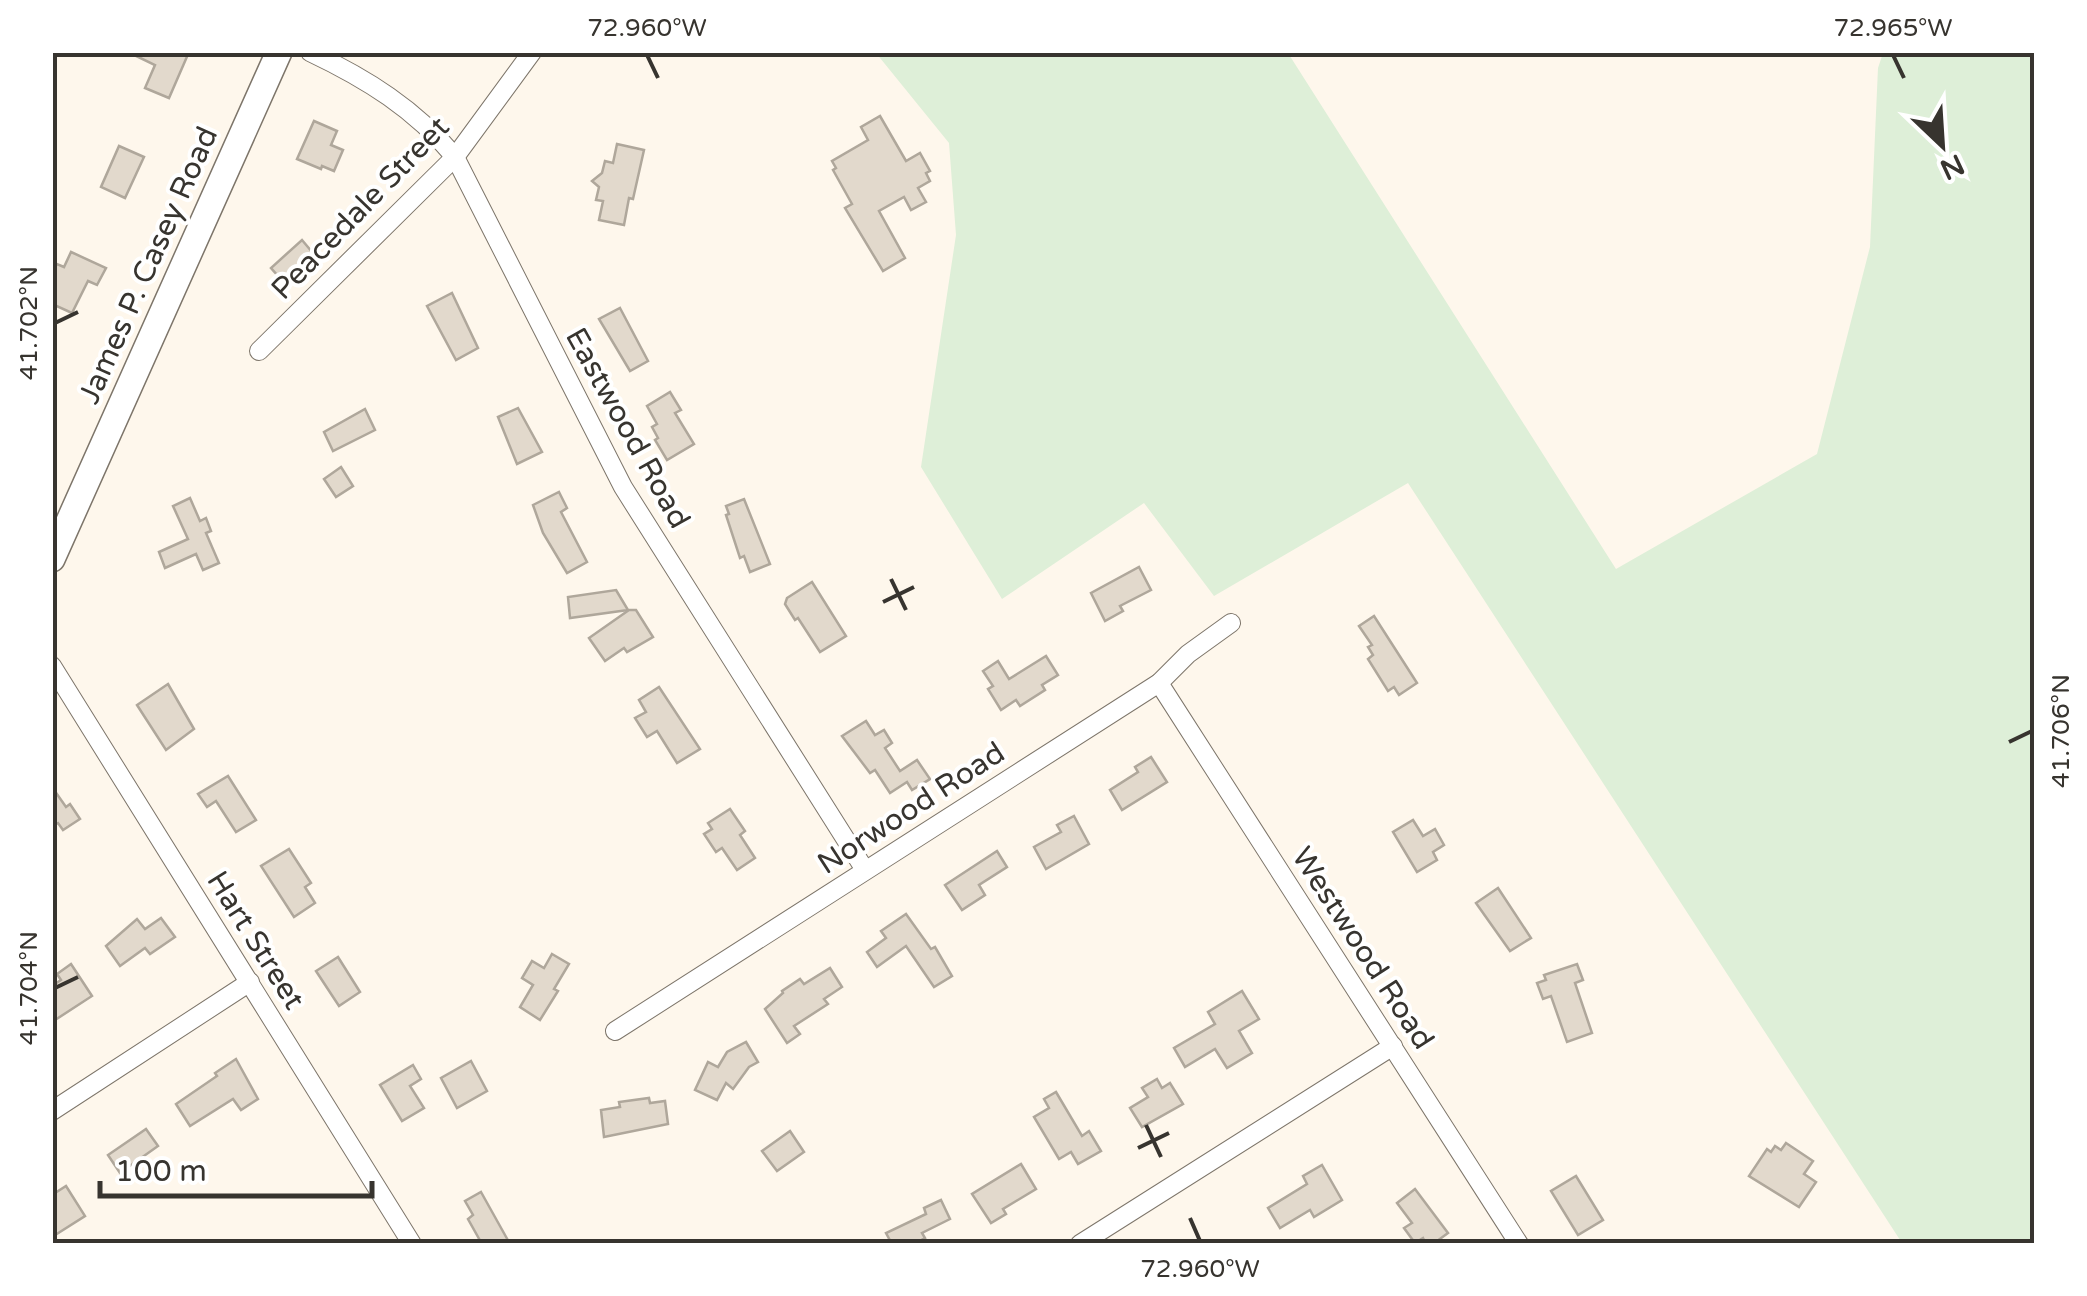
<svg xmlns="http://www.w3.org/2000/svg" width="2087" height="1296" font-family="'Varela Round',sans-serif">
<rect width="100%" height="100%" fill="#fef7ec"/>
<path fill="#deefd8" d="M876,53H1288L1616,569L1817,454L1870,247L1878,68L1883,53H2034V1243H1902L1408,483L1214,596L1144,503L1002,599L921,467L956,235L949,143Z"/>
<g fill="#e2d9cc" stroke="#afa79b" stroke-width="2.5">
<path d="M128,52H189L169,98L145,88L155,65Z"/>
<path d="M880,116L906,161L920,153L930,171L926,173L930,181L918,188L926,202L911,210L904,197L879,211L905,258L883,271L845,208L852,204L833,170L836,168L832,161L868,140L861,127Z"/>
<path d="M314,121L337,131L331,145L343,150L334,171L322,166L321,169L297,159Z"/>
<path d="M617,144L644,150L633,199L629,198L624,225L599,220L603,201L596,200L599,187L592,181L602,173L605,161L613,163Z"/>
<path d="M119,146L144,157L125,198L101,187Z"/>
<path d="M302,240L318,259L287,286L271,268Z"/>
<path d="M71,252L106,268L97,285L88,281L72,313L52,304V273L57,264L64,267Z"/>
<path d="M452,293L478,348L456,360L427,306Z"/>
<path d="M620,308L648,361L630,371L599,319Z"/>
<path d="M670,392L681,410L675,413L694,444L667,460L655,440L658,438L652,427L657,424L647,406Z"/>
<path d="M518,408L542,452L517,464L498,417Z"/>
<path d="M365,409L375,430L333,451L324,432Z"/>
<path d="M341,467L353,486L336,497L324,479Z"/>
<path d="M559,492L567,508L561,512L587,562L567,573L543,533L533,505Z"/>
<path d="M190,498L200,521L206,518L211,531L206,533L219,563L203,570L196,554L165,568L159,552L188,539L173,506Z"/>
<path d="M744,499L770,564L750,572L744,556L740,558L726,515L729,514L726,506Z"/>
<path d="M1139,567L1151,590L1120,606L1123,611L1105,621L1091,593Z"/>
<path d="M812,582L846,636L820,652L798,618L795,620L785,604L787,598Z"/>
<path d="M616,590L628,610L570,618L568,597Z"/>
<path d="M629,610H636L653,637L627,652L624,648L605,661L589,638Z"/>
<path d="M1374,616L1417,683L1399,695L1394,687L1388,691L1368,659L1373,655L1368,647L1372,645L1359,626Z"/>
<path d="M1046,656L1058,675L1042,685L1045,690L1020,706L1016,700L1001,710L988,689L993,686L983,671L998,661L1009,679Z"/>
<path d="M168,684L194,729L166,750L137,705Z"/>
<path d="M659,687L700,749L677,763L657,731L647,737L635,718L646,712L639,700Z"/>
<path d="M866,721L875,735L884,730L892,743L885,748L900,771L917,760L930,779L912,790L907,782L890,793L875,770L870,773L842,736Z"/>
<path d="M1151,757L1167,782L1122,810L1110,790L1138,772L1135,767Z"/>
<path d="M228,776L256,820L236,832L216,801L207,807L198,794Z"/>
<path d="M52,787L66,807L70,804L80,819L63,830L58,823L52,826Z"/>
<path d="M730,809L745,831L740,835L755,858L737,870L722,848L716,852L704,834L712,829L708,823Z"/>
<path d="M1074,816L1089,844L1046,869L1034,847L1061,832L1057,825Z"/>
<path d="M1413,820L1423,836L1435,829L1444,845L1433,852L1437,860L1417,872L1393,832Z"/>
<path d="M289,849L311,883L305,887L315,903L294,917L261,866Z"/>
<path d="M997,851L1007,867L979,885L985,895L962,910L945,885Z"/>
<path d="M1498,888L1531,938L1510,951L1476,903Z"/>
<path d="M906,914L931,949L935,947L952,976L934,987L906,946L877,967L867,952L886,938L881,931Z"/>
<path d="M161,918L175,937L150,954L145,948L120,966L106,946L137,919L145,929Z"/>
<path d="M552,954L569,964L554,989L558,991L540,1020L520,1007L533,985L522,978L532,961L544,968Z"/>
<path d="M338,957L360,992L339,1006L316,971Z"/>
<path d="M71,964L92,996L52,1022V986L61,980L57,974Z"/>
<path d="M1577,964L1583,980L1575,983L1592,1033L1567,1042L1551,996L1543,999L1537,983L1546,980L1544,975Z"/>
<path d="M830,968L842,987L824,999L828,1004L794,1026L800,1034L787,1043L765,1009L783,993L782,991L800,979L804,984Z"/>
<path d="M1242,991L1259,1019L1239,1031L1252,1053L1227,1068L1215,1049L1185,1067L1174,1048L1215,1024L1208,1012Z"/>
<path d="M746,1042L758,1062L749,1067L733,1089L726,1083L717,1100L695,1090L708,1062L718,1067L727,1052Z"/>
<path d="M236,1059L258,1099L241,1110L233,1099L190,1126L176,1104L217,1076L215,1073Z"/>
<path d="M471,1061L487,1091L457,1108L441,1078Z"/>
<path d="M413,1065L421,1079L410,1086L424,1108L402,1121L380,1085Z"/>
<path d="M1157,1079L1162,1088L1170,1083L1183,1104L1142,1127L1130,1108L1148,1097L1142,1088Z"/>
<path d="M1056,1092L1082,1136L1089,1131L1101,1151L1078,1164L1071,1152L1059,1159L1034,1117L1049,1108L1044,1099Z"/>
<path d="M649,1098L650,1103L665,1101L668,1124L604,1137L601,1110L620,1107L619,1102Z"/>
<path d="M146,1129L158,1146L120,1173L108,1155Z"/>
<path d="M790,1131L804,1152L777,1171L762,1151Z"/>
<path d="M1786,1143L1813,1161L1804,1174L1816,1182L1799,1207L1749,1176L1767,1149L1771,1152L1775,1146L1781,1150Z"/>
<path d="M1021,1164L1036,1189L1003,1209L1006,1214L991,1223L972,1194Z"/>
<path d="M1322,1165L1342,1200L1314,1217L1310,1210L1280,1228L1268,1208L1307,1184L1303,1176Z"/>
<path d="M1576,1176L1603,1220L1578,1235L1551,1191Z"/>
<path d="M66,1186L85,1216L52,1237V1195Z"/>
<path d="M1415,1189L1448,1233L1433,1244H1426L1423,1238L1415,1243L1404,1228L1412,1223L1397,1203Z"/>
<path d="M481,1192L510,1244H482L468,1219L473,1215L465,1201Z"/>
<path d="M941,1200L950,1219L922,1233L925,1238L914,1244H892L886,1233L926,1214L924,1208Z"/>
</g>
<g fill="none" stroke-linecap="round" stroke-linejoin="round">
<defs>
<g id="street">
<path d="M310,52C367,79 415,109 455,157L623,487L865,870"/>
<path d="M259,351L455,157L532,52"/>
<path d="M52,666L412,1244"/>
<path d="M1159,683L1519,1244"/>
<path d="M615,1031L1159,683L1188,654L1231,623"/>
<path d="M52,1111L250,982"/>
<path d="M1080,1244L1393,1046"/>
</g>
<path id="secondary" d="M52,559L279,52"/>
</defs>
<use href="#street" stroke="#7d756a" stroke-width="20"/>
<use href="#secondary" stroke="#7d756a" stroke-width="28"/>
<use href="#street" stroke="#fff" stroke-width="18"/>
<use href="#secondary" stroke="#fff" stroke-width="25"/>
</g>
<path fill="none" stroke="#37342f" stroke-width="4" d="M647,55L658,78M1893,55L1904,78M55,323L78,312M891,579L906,610M883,602L914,587M2009,742L2032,731M55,988L78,977M1146,1125L1161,1157M1138,1148L1169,1133M1190,1218L1200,1241"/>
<g text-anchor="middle" stroke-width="8" stroke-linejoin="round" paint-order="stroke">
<g font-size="30" fill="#37342f" stroke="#fff">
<text transform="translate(360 208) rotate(-46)" y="10">Peacedale Street</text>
<text transform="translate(148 265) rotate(-66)" y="10">James P. Casey Road</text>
<text transform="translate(628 428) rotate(61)" y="10">Eastwood Road</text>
<text transform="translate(911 808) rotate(-33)" y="10">Norwood Road</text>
<text transform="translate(256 940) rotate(58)" y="10">Hart Street</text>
<text transform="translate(1363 948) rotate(57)" y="10">Westwood Road</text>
</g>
</g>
<rect width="2087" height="1296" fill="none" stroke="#ffffff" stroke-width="110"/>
<g transform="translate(1942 145) rotate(155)" stroke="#ffffff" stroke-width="8" paint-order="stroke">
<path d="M0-8L18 38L0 25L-18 38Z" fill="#37342f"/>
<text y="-15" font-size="28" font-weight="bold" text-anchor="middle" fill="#37342f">N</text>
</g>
<path d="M100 1181v15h272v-15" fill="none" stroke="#37342f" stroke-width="5"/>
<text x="115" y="1181" font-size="30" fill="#37342f" stroke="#ffffff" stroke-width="8" paint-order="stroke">100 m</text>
<rect x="55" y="55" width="1977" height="1186" fill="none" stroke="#37342f" stroke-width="4"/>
<g font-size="25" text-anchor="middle" fill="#37342f">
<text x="647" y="36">72.960°W</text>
<text x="1893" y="36">72.965°W</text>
<text transform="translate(28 323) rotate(-90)" y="9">41.702°N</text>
<text transform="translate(2060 731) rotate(-90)" y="9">41.706°N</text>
<text transform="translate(28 988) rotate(-90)" y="9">41.704°N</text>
<text x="1200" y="1277">72.960°W</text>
</g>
</svg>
